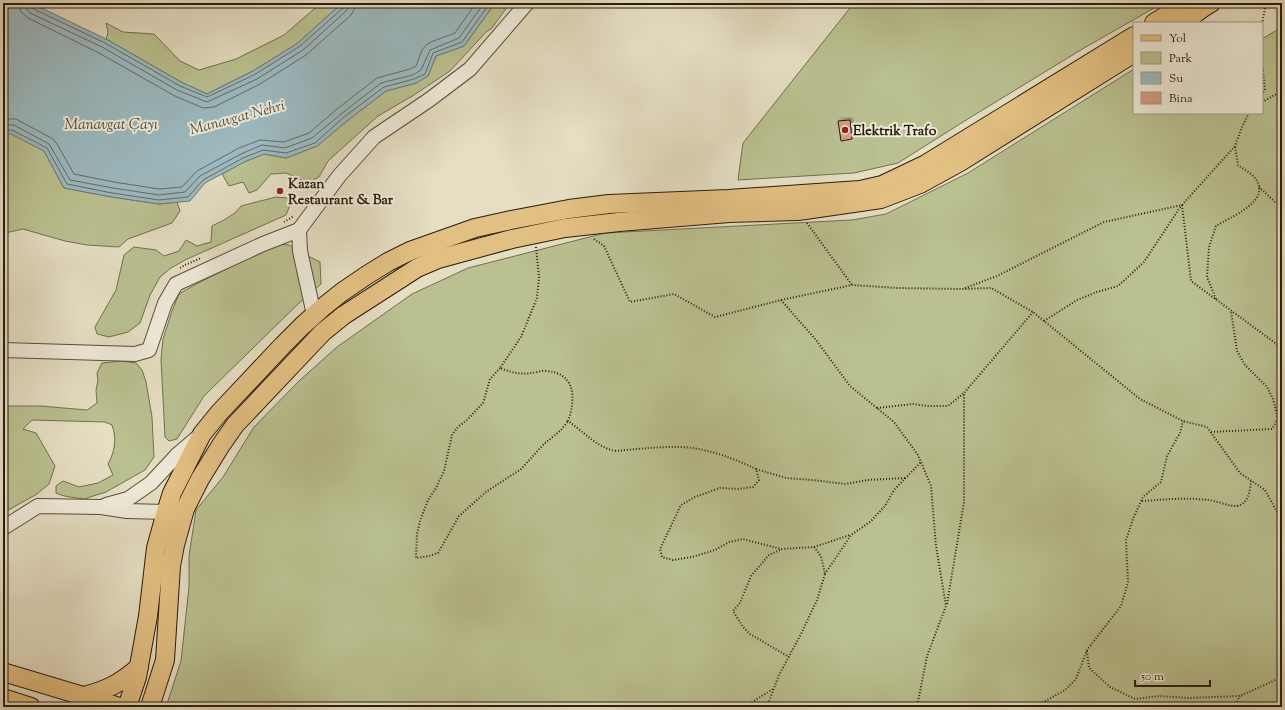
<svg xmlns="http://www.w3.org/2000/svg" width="1285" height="710" font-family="'Sorts Mill Goudy',serif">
<defs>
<filter id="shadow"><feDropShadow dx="3" dy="-3" stdDeviation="2" flood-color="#0004"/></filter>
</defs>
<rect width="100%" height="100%" fill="#e5dec3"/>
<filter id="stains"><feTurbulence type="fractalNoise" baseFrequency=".005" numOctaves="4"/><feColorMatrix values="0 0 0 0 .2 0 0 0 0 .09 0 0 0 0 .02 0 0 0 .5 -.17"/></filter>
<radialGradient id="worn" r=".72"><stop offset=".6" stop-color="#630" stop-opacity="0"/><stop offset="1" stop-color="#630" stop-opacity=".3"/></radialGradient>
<g fill="#bac090" stroke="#726e4e">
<path d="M321,3H342L298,43L253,71L207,94L181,82L106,39L108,33L106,23L123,32L154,34L180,61L199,70L236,59L284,35Z"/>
<path d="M495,3H510L492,28L486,32L450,71L414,95L378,116L328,161L319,177L308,183L286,173L271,174L257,190L249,193L243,182L229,186L222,174L244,162L264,154L286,158L317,146L347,121L386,91L416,83L428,76L436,56L464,46Z"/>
<path d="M854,3H1163L1084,48L971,117L898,163L854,173L738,180L743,143Z"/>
<path d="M1282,27V707H166L181,661L189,587V556L196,510L223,477L254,427L299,381L337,347L412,294L468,268L605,233L852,220L886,214L968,173L1134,69V113H1262V39Z"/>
<path d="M11,133L44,151L64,188L112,197L159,204L177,202L180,211L172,223L128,239L119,247L87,245L65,241L23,229L5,233L3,236V134Z"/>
<path d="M276,197L287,198L290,205L286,215L185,260L171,268L160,277L150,295L140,323L128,332L109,337L97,334L95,327L116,290L124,255L134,247L156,250L164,256L179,251L186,240L197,246L211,242L212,226L224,220L235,213L241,206Z"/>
<path d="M277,244L289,245L308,256L320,262L321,284L298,304L204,396L177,439L169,441L165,437L161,359L163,339L172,311L179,294L196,284Z"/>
<path d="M121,361L136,363L142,370L146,382L152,417L154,457L145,470L106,492L84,499L64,496L56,493V486L63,481L79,487L98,483L113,475L108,464C115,451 117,439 112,425L105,422L32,420L23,429L36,433L55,466L49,484L37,494L3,513V412L6,406H40L87,410L97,403L96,390L98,380L97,373L102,363Z"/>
</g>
<path fill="#9cb9bf" stroke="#6e7a78" d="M3,3H31L106,39L181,82L207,94L253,71L298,43L342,3H495L464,46L436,56L428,76L416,83L386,91L347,121L317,146L286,158L264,154L244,162L205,183L190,201L159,204L112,197L64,188L44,151L11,134H3Z"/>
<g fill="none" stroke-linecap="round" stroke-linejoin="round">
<g stroke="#636a66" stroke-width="1">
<path d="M19,3L21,12L28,18L99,53L175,96L203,108L214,107L260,84L306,55L351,15L354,10L355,3"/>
<path d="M25,3L27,9L30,13L102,47L177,90L207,102L257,79L303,50L346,11L349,7V3"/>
<path d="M30,3L32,8L40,12L105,43L180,86L207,97L254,75L300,46L343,8L344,3"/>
<path d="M3,119H16L53,139L57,144L74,174L114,182L159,189L182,187L197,171L239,148L260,140L284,142L309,133L337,109L377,78L410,69L416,66L422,50L426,45L431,42L455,33L476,3"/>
<path d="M3,125H14L49,144L70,180L113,188L159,195L185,192L200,176L241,154L262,145L285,148L312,138L341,114L381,83L413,75L421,70L430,50L459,38L484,3"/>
<path d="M3,130H12L47,148L67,184L112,193L159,200L188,197L203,180L243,158L263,150L286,153L315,143L344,117L384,87L414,79L425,74L433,53L462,42L490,3"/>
</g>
</g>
<path fill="#d59b83" stroke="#2a1c0d" filter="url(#shadow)" d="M850,120L852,139L841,141L838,121Z"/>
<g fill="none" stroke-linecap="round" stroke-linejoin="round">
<defs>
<g id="minor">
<path d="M314,315L300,251L299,230L339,176L374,137L429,100L470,69L527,3"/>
<path d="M3,350L135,354L149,350L165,303L176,284L263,244L299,230"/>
<path d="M106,505L128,499L151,483L178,454L198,437"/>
<path d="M3,528L38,506L101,507L127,511L166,512L175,510"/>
</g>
<g id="major">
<path d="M1154,23L1186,3"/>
<path d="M1182,23C1192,17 1201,8 1211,3"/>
<path d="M3,672L120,707"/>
<path d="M84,696C107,690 121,683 139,667"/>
<path d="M3,698L31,707"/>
<path d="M127,707L137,677L148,616L156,548L166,512L172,493L202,434L219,413L282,346L302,326L322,308L342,292L367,275L388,262L410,251L475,228L511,220L569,209L609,204L728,199L860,190L882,185L926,164L1134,36"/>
<path d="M150,707L165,660L171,566L175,545L185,509L200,479L221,445L235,425L323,332L344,315L417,268L438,259L512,239L565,228L619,222L729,213L798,211L881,199L920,184L960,162L1134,53"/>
</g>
</defs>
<use href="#minor" stroke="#594c3a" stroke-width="16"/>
<use href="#major" stroke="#2a1c0d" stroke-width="20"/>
<g stroke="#2a1c0d" stroke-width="2" stroke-dasharray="1 2" stroke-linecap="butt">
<path d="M1262,24L1266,3"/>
<path d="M1262,62L1265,90L1262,93"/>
<path d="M1262,102L1282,91"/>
<path d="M1259,187L1275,202L1282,205"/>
<path d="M1182,205L1191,281L1282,348"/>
<path d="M284,222L294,216"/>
<path d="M807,223L852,285"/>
<path d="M594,239L604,246L630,302L674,294L715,317L781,300L852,285L897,288L962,289L991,288L1033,312L1140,399L1183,421L1207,427L1240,473L1265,490L1282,521"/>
<path d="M536,247L539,277L537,298L521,337L500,368C510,372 520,375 531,373C536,373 541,370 546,371C576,373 576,399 568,421C583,431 597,448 616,451C635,449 654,447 674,447C701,446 731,457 756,469L759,480L753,487L738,489L720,488L695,497L681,505L660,549L662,557L673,560L692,557L715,550L729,542L743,539L781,549L814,547L821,556L825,574L817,600L801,634L779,675L767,707"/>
<path d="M180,268L185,265L201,258"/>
<path d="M965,288L997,276L1104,222L1182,205L1235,146L1242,127L1249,113"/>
<path d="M1216,299L1207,277L1209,247L1216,226C1230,217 1273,201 1255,178C1251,173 1243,169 1238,165L1235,146"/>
<path d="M781,300L816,340L850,386L894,422L918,455L931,486L936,546L946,606L927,656L917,707"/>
<path d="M1044,321L1077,300L1097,292L1118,286L1144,262L1181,206"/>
<path d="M500,368L490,379L483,403L467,420L458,427L452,435L444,471L436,488L428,500L420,521L417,534L416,558L429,556L438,553L459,516L486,492L521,469L544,444L561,430L568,421"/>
<path d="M877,408L913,404L928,406H948L964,393"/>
<path d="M1278,419L1282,424"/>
<path d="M1211,432L1272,429L1278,419L1273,399L1267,387L1245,365L1237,351L1231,311"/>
<path d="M756,469L786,478L813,480L845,484L868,480L905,478"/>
<path d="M1142,501C1163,500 1185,497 1207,500C1214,500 1231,507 1237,506C1249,504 1250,490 1251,481"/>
<path d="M814,547L850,535"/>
<path d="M780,550L769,555L751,576L740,603L733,611L743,627L750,634L789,657"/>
<path d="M1282,551L1277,583L1282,594"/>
<path d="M825,574L851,535L870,522L885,506L894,490L921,462"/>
<path d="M947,604L964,502V393L1033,312"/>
<path d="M1087,651L1089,668L1110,687L1135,699L1159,696L1189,698L1240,696L1282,677"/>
<path d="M744,707L773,689"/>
<path d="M1038,707L1042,703L1065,690L1076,679L1087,650L1121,606L1128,582L1126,540L1133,519L1143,497L1161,482L1167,456L1180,433L1183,421"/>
<path d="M1234,707L1240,696"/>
<path d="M1278,707L1282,684"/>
</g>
<use href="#minor" stroke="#eeead8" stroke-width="14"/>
<use href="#major" stroke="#e2bf82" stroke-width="18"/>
</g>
<g fill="#8f2418" stroke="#eeead8" stroke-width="1.5">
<circle cx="845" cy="130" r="4"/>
<circle cx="280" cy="191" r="4"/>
</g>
<g text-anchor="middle" stroke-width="4" stroke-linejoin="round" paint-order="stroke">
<g font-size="14" font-weight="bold" fill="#2a1c0d" stroke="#eeead8" text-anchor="start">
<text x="853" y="135">Elektrik Trafo</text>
<text x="288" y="188">Kazan<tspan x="288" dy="16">Restaurant &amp; Bar</tspan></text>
</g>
<g font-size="15" font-style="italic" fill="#4c4b42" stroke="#eeead8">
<text transform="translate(237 117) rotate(-15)" y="5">Manavgat Nehri</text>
<text x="111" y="129">Manavgat Çayı</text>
</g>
</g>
<rect width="1285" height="710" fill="none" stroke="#e5dec3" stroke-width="16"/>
<rect x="4" y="4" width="1277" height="702" fill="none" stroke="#2a1c0d" stroke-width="2"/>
<rect x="8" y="8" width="1269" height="694" fill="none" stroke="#2a1c0d"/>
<rect x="1133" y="22" width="130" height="92" fill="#eeead8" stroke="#a09887"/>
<rect x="1141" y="35" width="20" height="6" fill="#e2bf82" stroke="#a09887"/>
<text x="1169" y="42" font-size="12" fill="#2a1c0d">Yol</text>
<rect x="1141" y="52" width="20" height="12" fill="#bac090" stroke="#a09887"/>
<text x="1169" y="62" font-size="12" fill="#2a1c0d">Park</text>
<rect x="1141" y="72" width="20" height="12" fill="#9cb9bf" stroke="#a09887"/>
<text x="1169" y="82" font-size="12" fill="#2a1c0d">Su</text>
<rect x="1141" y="92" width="20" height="12" fill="#d59b83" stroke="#a09887"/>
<text x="1169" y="102" font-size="12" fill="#2a1c0d">Bina</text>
<path d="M1135 680v6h75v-6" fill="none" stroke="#2a1c0d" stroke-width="2"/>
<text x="1141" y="680" font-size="12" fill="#2a1c0d" stroke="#eeead8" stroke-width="3" paint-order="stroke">50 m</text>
<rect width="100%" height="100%" filter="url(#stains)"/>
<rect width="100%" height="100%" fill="url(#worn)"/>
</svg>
